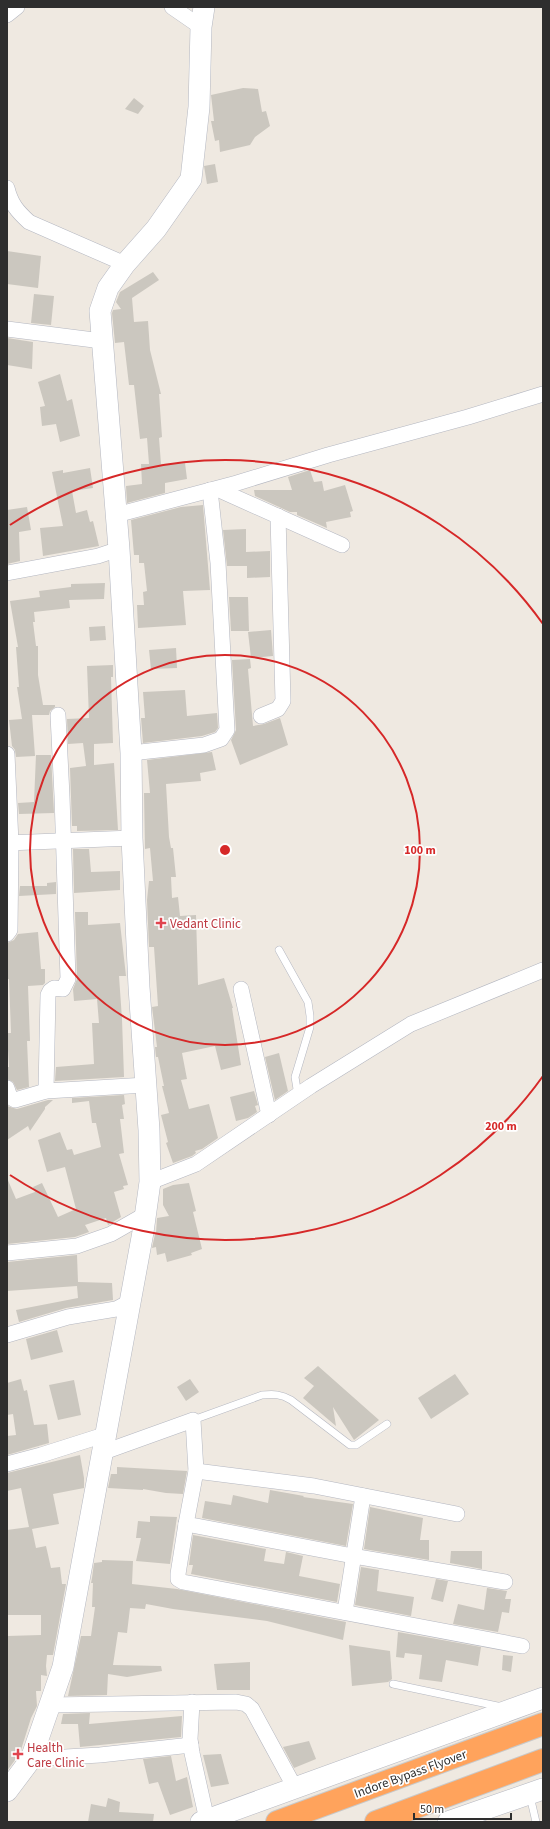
<svg xmlns="http://www.w3.org/2000/svg" width="550" height="1829" font-family="'Source Sans 3',sans-serif">
<rect width="100%" height="100%" fill="#efe9e1"/>
<g fill="#cbc7bf">
<path d="M243,88L258,89L262,112L266,111L270,126L255,137L250,145L220,152L219,140L215,141L211,121H214L211,95Z"/>
<path d="M134,98L144,106L138,114L125,109Z"/>
<path d="M215,164L218,182L207,184L204,166Z"/>
<path d="M7,251L41,256L38,288L7,284Z"/>
<path d="M153,272L159,280L132,298L134,322L148,321L150,350L161,394H159L162,437L159,438L161,464L185,463L187,479L165,483V493L127,503L126,486L142,484L141,464H149L147,438L140,439L134,385H129L124,342L115,343L112,313L113,310L121,309L116,302L120,292Z"/>
<path d="M34,294L54,296L51,325L31,323Z"/>
<path d="M7,338L33,342L32,369L7,365Z"/>
<path d="M60,374L67,401L72,399L80,436L60,442L56,424L42,426L40,407L45,406L38,382Z"/>
<path d="M90,468L93,488L72,491L76,513L87,510L90,522L93,521L99,546L43,556L40,528L63,526L52,472L63,470V473Z"/>
<path d="M310,470L314,482L322,481L324,491L345,485L353,511L350,512L351,517L326,522L327,528L297,515V512H290L255,496L254,490H292L288,477Z"/>
<path d="M203,505L210,590L183,591L186,625L138,628L137,605H144L143,592L147,591L144,563H139V555H134L131,520L181,507Z"/>
<path d="M27,507L31,530L19,532L20,561L7,564V510Z"/>
<path d="M246,529V552L270,551V577L247,578V566H227L223,530Z"/>
<path d="M105,583L104,599L69,600L70,608L34,612L35,622H33L36,646H38V675L43,705H55V707L50,711L49,715H32L35,756L16,757L15,750L12,746L9,720L22,719L17,687H19L16,647H18L10,601L40,597L39,591L71,587V584Z"/>
<path d="M229,597H248L249,631H231Z"/>
<path d="M105,626L106,640L90,641L89,627Z"/>
<path d="M271,630L273,656L251,658L248,632Z"/>
<path d="M176,648L177,668L151,669L149,650Z"/>
<path d="M250,659L251,668L248,669L253,726L264,724L280,718L288,745L240,765L231,740L236,730L232,660Z"/>
<path d="M113,665V677H111L113,743L94,744V765L114,763L118,830L77,831V826H72L70,768L86,766L83,743L68,744L67,719L89,718L87,666Z"/>
<path d="M185,690L187,716L217,713L218,728L215,732L202,736L143,743L141,718H145L143,692Z"/>
<path d="M212,752L216,770L200,773L201,781L166,784L169,837L171,848H173L176,877H171L172,898L178,897L180,916L196,915L198,985L224,978L233,1008H232L241,1065L221,1070L215,1046L182,1053L187,1079L181,1080L189,1109L209,1104L218,1138L202,1149L195,1151L196,1153L192,1156L173,1163L166,1143L168,1142L161,1115L169,1113L162,1086H164L158,1057H156L155,1047H157L152,1007L158,1006L154,947H149L147,900L149,881H153L150,848L145,849L144,793H150L147,760Z"/>
<path d="M36,755H51L54,813L19,814L18,803L34,802Z"/>
<path d="M73,849H89L91,872L120,871V890L74,893Z"/>
<path d="M56,882V894L19,896L20,886H47V883Z"/>
<path d="M75,912H88V925L120,923L126,976H119L122,1019L124,1077L55,1081L56,1067L94,1064L92,1023H99L97,999L74,1001L73,989L77,979Z"/>
<path d="M38,932L41,969H45V983L43,985L28,986L30,1041H27L29,1087L17,1090L13,1082L7,1079V1067H9L7,1033H11L9,979H7V943L14,940L18,934Z"/>
<path d="M279,1053L288,1091L275,1100L265,1057Z"/>
<path d="M254,1091L258,1105L255,1106L257,1112L248,1118L236,1121L230,1097Z"/>
<path d="M124,1095L125,1104L122,1105L124,1119H120L124,1153L119,1154L128,1185L123,1186L124,1189L114,1192L121,1217L108,1225L106,1218L85,1225L89,1232L75,1237L7,1244V1178L16,1199L35,1192L33,1187L42,1183L58,1217L76,1209L65,1167L47,1172L38,1140L60,1132L67,1150L72,1149L74,1155L101,1147L96,1123H92L89,1101L72,1103V1098Z"/>
<path d="M48,1100H53L45,1107V1109L30,1131L28,1126L7,1140V1106L17,1109Z"/>
<path d="M189,1183L196,1211L193,1212L202,1249L191,1253L192,1255L167,1262L165,1253L157,1255L156,1247L152,1248L155,1234L156,1233L157,1218L169,1216L163,1205V1189L173,1185Z"/>
<path d="M77,1255L78,1282L112,1283L113,1300L66,1308L19,1322L16,1310L78,1298L77,1286L7,1291V1262Z"/>
<path d="M57,1330L63,1352L31,1360L26,1339Z"/>
<path d="M318,1366L379,1420L354,1440L333,1407L336,1426L303,1398L314,1386L304,1378Z"/>
<path d="M455,1374L469,1394L431,1419L418,1398Z"/>
<path d="M21,1379L24,1391L27,1390L34,1425L47,1424L49,1443L7,1455V1436L16,1435L13,1414L7,1415V1383Z"/>
<path d="M190,1379L199,1392L186,1401L177,1387Z"/>
<path d="M74,1380L81,1415L58,1420L49,1385Z"/>
<path d="M80,1455L84,1478V1488L53,1494L59,1524L32,1529L36,1548L46,1546L51,1568L60,1567L62,1584H66L53,1655H47L46,1666L47,1676L41,1675V1691H36L37,1706L31,1718L20,1753L7,1771V1636L41,1635V1615H7V1530L29,1527L21,1488L7,1491V1473Z"/>
<path d="M117,1467L187,1471L183,1494L166,1493L143,1489V1490L108,1488L111,1474H117Z"/>
<path d="M270,1490L304,1496L303,1497L353,1504L346,1546L202,1518L205,1501L231,1505L233,1495L268,1503Z"/>
<path d="M370,1507L423,1518L420,1540H429V1560L364,1549Z"/>
<path d="M150,1516L177,1517L170,1564L136,1561L141,1538H136L138,1521L150,1522Z"/>
<path d="M193,1535L266,1549L264,1561L284,1564L286,1552L303,1556L299,1576L340,1584L337,1602L191,1574L193,1565H189Z"/>
<path d="M451,1551H482V1569L450,1563Z"/>
<path d="M102,1560L133,1561L132,1584L177,1589L346,1622L343,1640L267,1621L173,1609L146,1604L145,1609L130,1608L127,1633L118,1632L113,1665L161,1666L162,1671L127,1677L108,1674L107,1695L68,1696L81,1636H91L95,1607H92L93,1583H91L92,1578L94,1563L102,1562Z"/>
<path d="M361,1567L379,1570L377,1591L414,1597L411,1616L355,1605Z"/>
<path d="M436,1579L448,1581L443,1602L431,1599Z"/>
<path d="M487,1588L507,1591L505,1599H511L509,1613L502,1612L498,1632L453,1624L458,1604L484,1610Z"/>
<path d="M398,1632L481,1647L478,1666L446,1660L442,1682L419,1679L422,1655L405,1653L404,1658L396,1657Z"/>
<path d="M349,1645L390,1651L392,1679L388,1682L352,1686Z"/>
<path d="M503,1655L513,1656L511,1672L502,1670Z"/>
<path d="M250,1662V1690H217L214,1664Z"/>
<path d="M90,1713L89,1724L182,1716L181,1737L80,1747L78,1724H61L63,1714Z"/>
<path d="M309,1741L316,1759L294,1768L283,1747Z"/>
<path d="M221,1754L229,1784L211,1787L203,1755Z"/>
<path d="M171,1756L176,1781L187,1777L193,1807L170,1815L158,1782L149,1784L143,1759Z"/>
<path d="M108,1798L120,1802L119,1812L154,1814L153,1822H88L91,1804L106,1807Z"/>
</g>
<g fill="none" stroke-linecap="round" stroke-linejoin="round">
<defs>
<g id="lane">
<path d="M279,950L308,1002L310,1016V1027L295,1077L298,1095"/>
<path d="M193,1420L262,1395C274,1394 281,1394 291,1400L350,1445H356L387,1424"/>
<path d="M393,1684L502,1707"/>
<path d="M530,1796L536,1822"/>
</g>
<g id="street">
<path d="M172,7L201,27"/>
<path d="M7,15L17,7"/>
<path d="M7,188C11,204 17,211 29,222L125,264"/>
<path d="M7,329L102,341"/>
<path d="M217,489L342,545"/>
<path d="M116,515L237,483L328,455L468,417L543,394"/>
<path d="M7,573L98,556L119,549"/>
<path d="M261,716L278,709L283,701L278,516"/>
<path d="M131,753L204,745L221,739L227,730L218,563L210,490"/>
<path d="M7,754L11,843L10,930L7,934"/>
<path d="M7,843L132,838"/>
<path d="M241,989L269,1115"/>
<path d="M7,1088L10,1097L15,1100L46,1091L146,1085"/>
<path d="M46,1091L48,995L50,991L54,988L63,989L68,979L62,796L58,715"/>
<path d="M150,1182L196,1164L311,1086L411,1024L543,970"/>
<path d="M7,1253L77,1246L111,1234L146,1214"/>
<path d="M7,1335L68,1317L116,1309L131,1301"/>
<path d="M104,1452L193,1420L196,1471L186,1524L353,1556L505,1582"/>
<path d="M7,1464L41,1455L107,1434"/>
<path d="M196,1471L314,1486L457,1514"/>
<path d="M186,1524L178,1574V1579L183,1582L522,1646"/>
<path d="M345,1612L363,1496"/>
<path d="M192,1702L190,1739L192,1753L207,1820"/>
<path d="M50,1705L236,1702L246,1704L252,1709L295,1788"/>
<path d="M31,1759L100,1755L191,1745"/>
</g>
<g id="secondary">
<path d="M7,1791L31,1759L63,1667L143,1232L150,1182L149,1130L139,987L132,838L131,753L119,549L100,311L108,288L125,264L156,229L191,179L199,107L201,27L204,7"/>
<path d="M201,1822L543,1698"/>
<path d="M448,1822L543,1789"/>
</g>
<g id="highway">
<path d="M277,1822L543,1724"/>
<path d="M376,1822L543,1760"/>
</g>
</defs>
<use href="#lane" stroke="#b4b7c1" stroke-width="8"/>
<use href="#street" stroke="#b4b7c1" stroke-width="16"/>
<use href="#secondary" stroke="#b4b7c1" stroke-width="22"/>
<use href="#highway" stroke="#c9c9c9" stroke-width="24"/>
<use href="#lane" stroke="#fff" stroke-width="7"/>
<use href="#street" stroke="#fff" stroke-width="15"/>
<use href="#secondary" stroke="#fff" stroke-width="21"/>
<use href="#highway" stroke="#ffa35c" stroke-width="22"/>
</g>
<g fill="none" stroke="#d62828" stroke-width="2">
<circle cx="225" cy="850" r="195"/>
<path d="M543 1076A390 390 0 0 1 10 1175M10 525A390 390 0 0 1 543 624"/>
</g>
<g fill="#e0444e" stroke="#fff" stroke-width="1.5">
<path d="M159 917h4v4h4v4h-4v4h-4v-4h-4v-4h4z"/>
<path d="M16 1748h4v4h4v4h-4v4h-4v-4h-4v-4h4z"/>
</g>
<g text-anchor="middle" stroke-width="3.5" stroke-linejoin="round" paint-order="stroke">
<g font-size="13" fill="#be3a42" stroke="#fff" text-anchor="start">
<text x="170" y="928">Vedant Clinic</text>
<text x="27" y="1752">Health<tspan x="27" dy="15">Care Clinic</tspan></text>
</g>
<g font-size="13" fill="#2e2e2e" stroke="#fff">
<text transform="translate(410 1773) rotate(-20)" y="5">Indore Bypass Flyover</text>
</g>
</g>
<circle cx="225" cy="850" r="6" fill="#d62828" stroke="#fff" stroke-width="2"/>
<g font-size="12" text-anchor="middle" font-weight="bold" fill="#d62828" stroke="#fff" stroke-width="3.5" stroke-linejoin="round" paint-order="stroke">
<text x="420" y="854">100 m</text>
<text x="501" y="1130">200 m</text>
</g>
<rect width="550" height="1829" fill="none" stroke="#2e2e2e" stroke-width="16"/>
<path d="M414 1813v6h97v-6" fill="none" stroke="#2e2e2e" stroke-width="2"/>
<text x="420" y="1813" font-size="12" fill="#2e2e2e" stroke="#ffffff" stroke-width="3" paint-order="stroke">50 m</text>
</svg>
